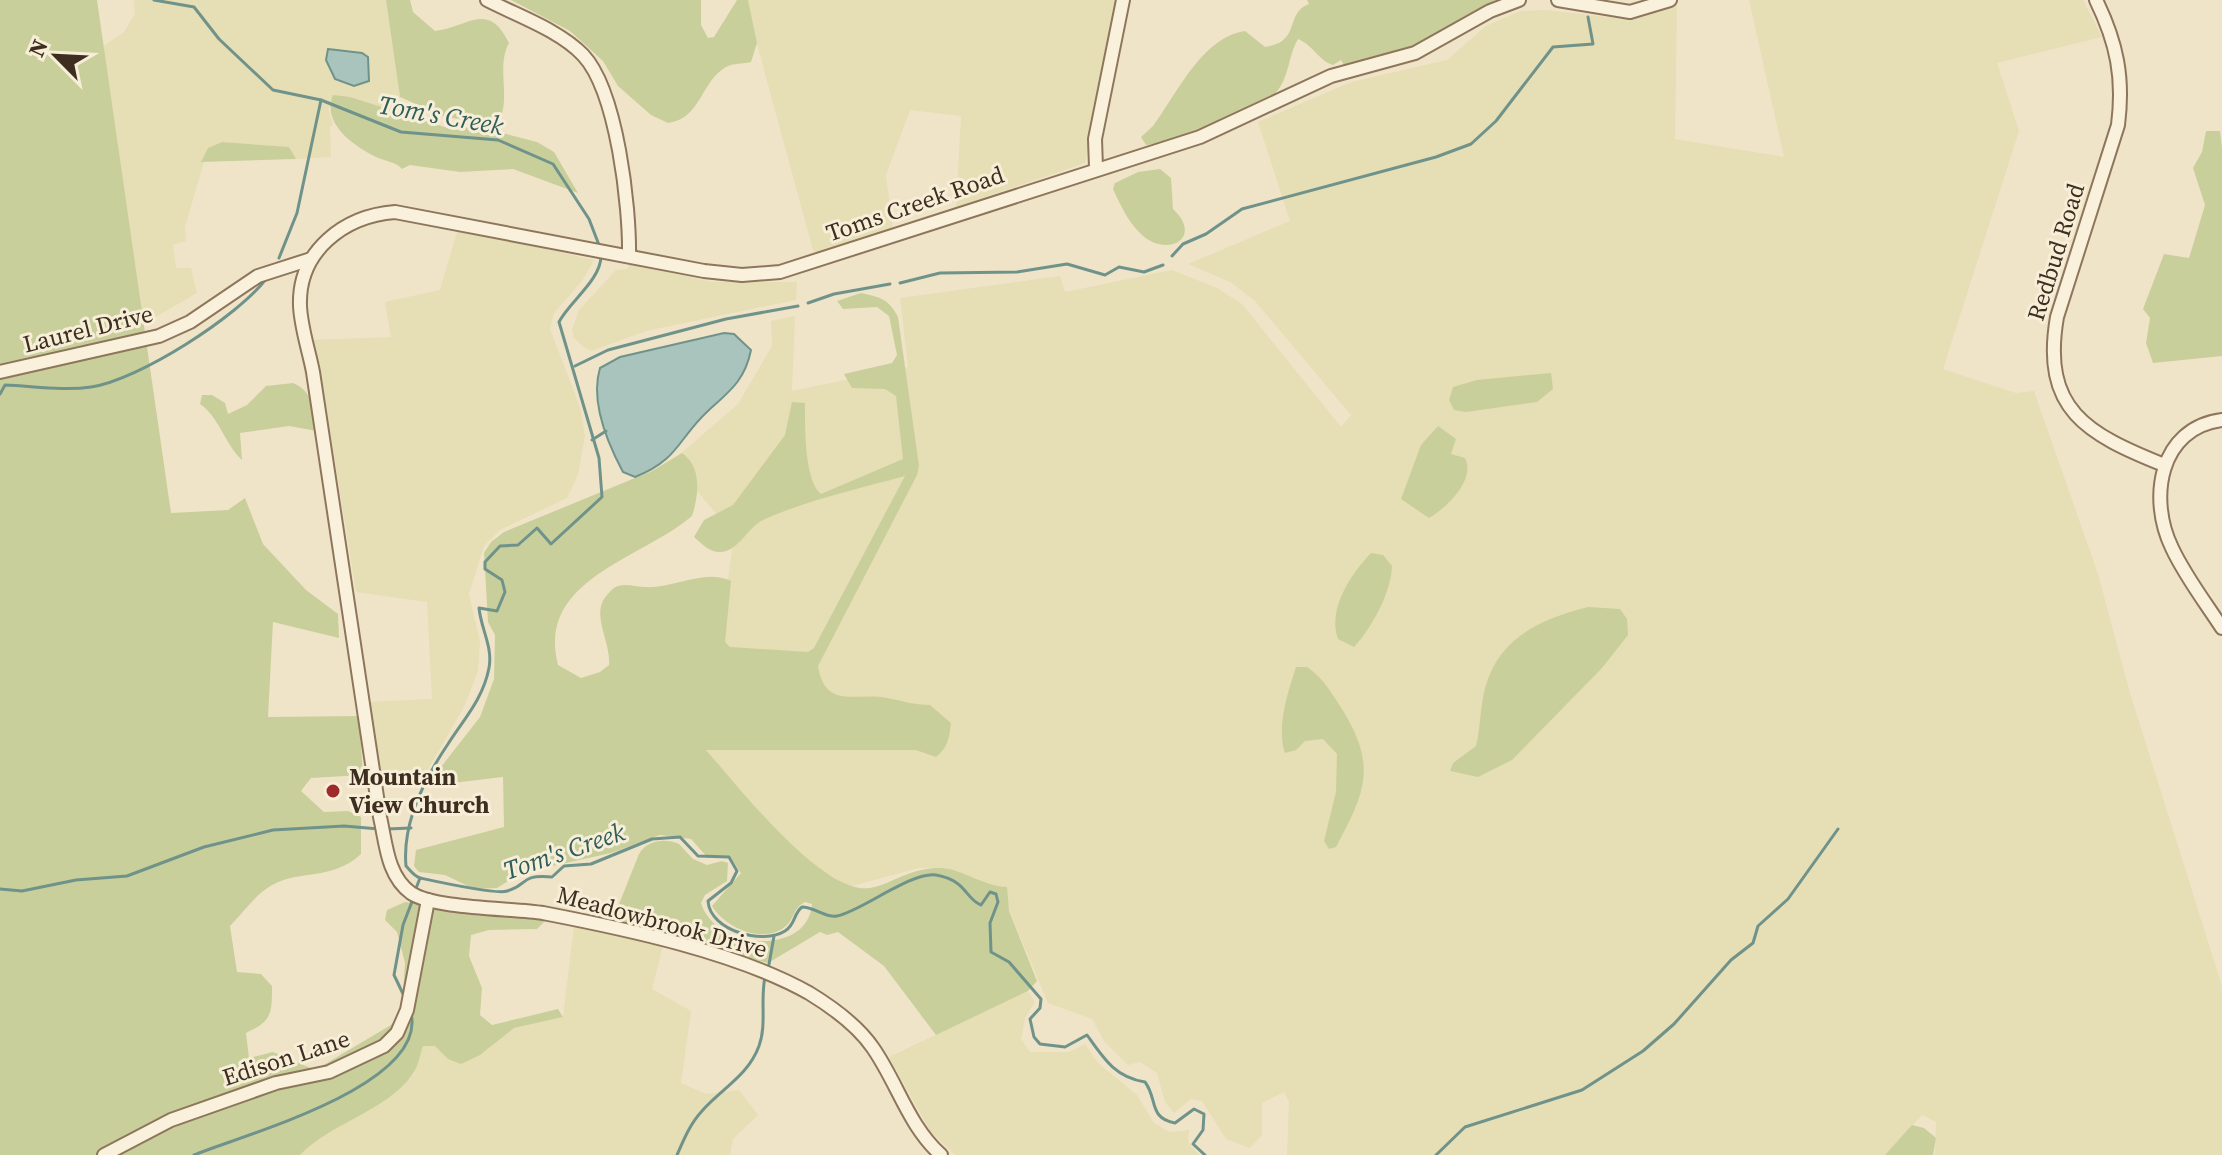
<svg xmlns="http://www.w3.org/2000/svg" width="2222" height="1155" font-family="'Source Serif 4',serif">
<rect width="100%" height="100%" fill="#f0e4c8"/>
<g fill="#e6deb5">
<path d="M134,0H386L400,97L390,111L350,97L328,108L333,125L330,127L331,157L296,159L289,147L222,142L208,148L185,227L186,241L173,245L176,268H191L197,293L128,333L92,54L124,32L135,14Z"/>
<path d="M748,0H1118L1085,163L956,207L961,116L910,110L886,175L893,229L817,254L813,250L754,33Z"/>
<path d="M1749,0H2083L2102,37L1997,63L2019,131L1943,369L2016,393L2034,391L2098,574L2130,693L2222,986V1155H1935L1936,1122L1922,1115L1885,1155H1287L1289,1102L1284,1092L1262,1103V1135L1250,1148L1226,1139L1202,1101L1191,1099L1174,1113L1165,1102L1157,1073L1140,1062L1128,1065L1104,1041L1092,1019L1048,1003L1002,894L946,868H919L830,892L705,749L734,535L672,461L738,404L772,346L771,321L795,316L792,391L908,367L900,298L1060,276L1065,292L1172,270L1217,288L1242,304L1341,427L1351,415L1255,301L1230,282L1188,264L1290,221L1258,122L1351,82L1447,60L1486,26L1520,11L1546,10L1624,19L1644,17L1677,4L1675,139L1784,157Z"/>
<path d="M458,229L594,260L582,281L554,313L550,329L580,407L585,436L578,475L567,498L500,530L484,546L469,594L480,641L478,671L465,705L419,785L383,787L368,702L432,699L427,602L356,592L319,362L312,340L391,337L385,302L440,290Z"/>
<path d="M630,264L712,282H797L796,300L646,331L591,351L584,347L574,338L572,329L579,310L616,270L627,269Z"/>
<path d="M574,926L663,946L652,989L691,1011L681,1083L706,1094L739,1090L758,1115L733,1139L730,1155H300L314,1140L394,1093L414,1074L423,1046H435L448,1059L480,1055L514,1028L563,1017Z"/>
<path d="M1028,991L1035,1002L1025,1018L1021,1039L1030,1052H1069L1085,1044L1098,1063L1137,1095L1154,1123L1169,1132L1189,1130L1188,1142L1199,1155H955L930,1131L889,1057Z"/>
</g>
<g fill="#c9cf9b">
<path d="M0,0H97L171,513L228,510L245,498L263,544L306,590L338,614L339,638L273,622L268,717L359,716L363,775L311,778L301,791L324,812L348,811L361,817V854C330,883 297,867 266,889C253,898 242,914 230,926L237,972L261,974L272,986C272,1014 272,1021 246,1033L249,1058L273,1052L315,1070L391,1025L402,1010L405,963L397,932L385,920L387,910L405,902L547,919L537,929L489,930L471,935L469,956L482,988L480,1015L492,1025L558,1009L563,1017L514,1028L480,1055L461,1064L448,1059L435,1046H423C420,1055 418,1068 412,1075C385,1112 332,1122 300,1155H0Z"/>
<path d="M386,0H410L413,12L435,31C468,27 488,0 509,43C495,69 513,100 497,124L445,117L400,97Z"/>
<path d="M511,0H701V25L708,38L714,37L737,0H748L757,43L751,62C743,64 733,63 726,67C701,81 701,119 668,123L651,115L618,86L603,61L570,31Z"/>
<path d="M1307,0H1497L1418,45L1344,65L1341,60L1333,65C1319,61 1313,45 1298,39C1289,54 1289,76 1278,90C1260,113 1175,143 1146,145L1141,137L1153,126C1177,94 1202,37 1245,31L1265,47C1302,42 1284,13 1309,4Z"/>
<path d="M333,95L350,97L454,130L475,126L537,142L554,152L578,193L513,169L460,172L410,165L402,169C395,161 383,161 374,156C350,144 322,122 333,95Z"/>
<path d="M2206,131H2220L2222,148V356L2153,363L2146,343L2150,318L2143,309L2164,254L2189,258L2205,205L2193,168L2202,152Z"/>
<path d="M222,142L289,147L296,159L201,162L208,148Z"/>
<path d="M1160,169L1171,178L1173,209C1205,239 1165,259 1140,233C1128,222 1120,204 1113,189L1115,183L1138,172Z"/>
<path d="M861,293C880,297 889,299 898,317L919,466L917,475L818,666C825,710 856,692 887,698C903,701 914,705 930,705L951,723C949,739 948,747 936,757L916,750H706C738,786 813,882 860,888C885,891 906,866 942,868C964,870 983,886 1007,887L1009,911L1037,981L1028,991L936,1035L884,966L838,932L827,935L820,932L768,963L611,924L639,854C647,840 665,838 679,844L693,859L707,865L722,861L728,863L727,881L705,895L701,903C715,950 808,957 812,904L805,902C793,908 795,918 786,926C764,945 725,928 712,906L741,873L730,856L708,858L691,839L660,835L611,853L521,873L497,888L474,889L445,875L419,872L414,866L416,850L504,827L503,777L444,784L434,776L480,717L494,679L495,635L488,622L484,553L491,542L504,532L652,471L682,453C702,467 699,494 692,516C642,559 536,579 558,665L581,678L600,672L609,665C611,645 595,621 602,603C603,599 610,591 614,588C623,582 635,587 645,587C673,589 705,568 731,581L725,642L730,647L808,652L814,648L905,476C858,489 807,500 763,520C748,527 738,552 720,552C709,552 702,544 694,537L704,520L733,505L785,435L792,402L805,403C805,426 804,480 821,494L903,459L896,396L885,389L852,388L844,374L892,363L897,355L889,316L877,307L843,309L837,301Z"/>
<path d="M1551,373L1553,389L1537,402L1466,412L1454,410L1449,400L1453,387L1477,380Z"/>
<path d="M293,383C314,392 314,410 317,431L289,426L240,433L242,460C224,443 220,418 200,404L202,395H212L225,403L228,414L247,405L266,386Z"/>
<path d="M1438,426L1456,439L1451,454L1465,458C1476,480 1446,508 1429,518L1401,499L1421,445Z"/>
<path d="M1371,553L1383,555L1392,566C1391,593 1372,627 1354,647L1338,639C1327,609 1351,574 1371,553Z"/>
<path d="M1588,607L1620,609L1627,619L1628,635L1602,668L1512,760L1478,777L1450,771L1453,763L1476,746C1481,726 1480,704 1486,685C1500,637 1543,618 1588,607Z"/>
<path d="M1296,667H1307C1324,679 1331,692 1342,709C1377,766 1366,791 1336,847L1329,849L1324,841L1336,792L1337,754L1323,739L1305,741L1296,750L1285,753C1276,727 1288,692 1296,667Z"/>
<path d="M1912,1125L1924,1128L1936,1138L1933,1155H1885Z"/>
</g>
<g fill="#a9c4bc" stroke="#6f938a" stroke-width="2">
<path d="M328,49L362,53L368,57L369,81L354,86L335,79L326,60Z"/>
<path d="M724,333L734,334L751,350C745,380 730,391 709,410C678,438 679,460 635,477L623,472C608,444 590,401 600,368L620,357Z"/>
</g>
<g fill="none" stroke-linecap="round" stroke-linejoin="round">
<g stroke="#6f938a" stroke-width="3">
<path d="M154,0L194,7L219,39L273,90L321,100L401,132L498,140L553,164L589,219L599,245"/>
<path d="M601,256C601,280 569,302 559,322L599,458L602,497L551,544L537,528L518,545L500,546L485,562V569L502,580L505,592L497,611L479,608C481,629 493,647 489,668C483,699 464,719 448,744C425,778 402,823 406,866C410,870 414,876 420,878C434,881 497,895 507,891C529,885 519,874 552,877L564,866L591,864L652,839L680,837L698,856L729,857L737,871L731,883L708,901C710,931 763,945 785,931C796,924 793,914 802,907C815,907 825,918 837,916C860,912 912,871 936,875C968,881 964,898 981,905L990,892L996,894L998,902L990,923L991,952L1009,962L1041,999L1040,1008L1030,1019L1034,1037L1040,1044L1065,1047L1087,1035C1104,1059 1115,1077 1145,1082C1158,1099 1148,1118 1175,1123L1194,1109L1204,1114L1203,1130L1193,1144L1205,1155"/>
<path d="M1172,256L1183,244L1206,234L1242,209L1436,157L1471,144L1496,121L1553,47L1593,44L1588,17"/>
<path d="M279,258L297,213L321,100"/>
<path d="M900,283L940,273L1017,272L1067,264L1105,275L1119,267L1144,272L1163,265"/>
<path d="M808,303L834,294L890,284"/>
<path d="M575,366L608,350L726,319L798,306"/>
<path d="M0,394L5,385C33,386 64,391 91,387C139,380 238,316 266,279"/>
<path d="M592,440L606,431"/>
<path d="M387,829L411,828"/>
<path d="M0,889L22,891L76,880L127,876L204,847L273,830L344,826L379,829"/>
<path d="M415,891L420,878"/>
<path d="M768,970L774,936"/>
<path d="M405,998L394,975L403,925L413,899"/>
<path d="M194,1155C242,1135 428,1086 411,1013"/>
<path d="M677,1155C684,1139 690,1124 702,1111C721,1089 748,1076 759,1046C767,1024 760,1000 765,977"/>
<path d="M1436,1155L1465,1127L1582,1090L1643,1051L1674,1024L1731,960L1753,943L1758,926L1788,899L1838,829"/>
</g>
<defs>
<g id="minor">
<path d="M487,0C518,16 559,30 583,55C617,91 630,207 629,256"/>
<path d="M1558,0L1630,12L1670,0"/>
<path d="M2096,0C2117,43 2124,78 2118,125L2057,317C2041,410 2087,434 2164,465"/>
<path d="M1096,168L1095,139L1123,0"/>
<path d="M0,372L159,336L190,322L258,276L311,259"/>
<path d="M2222,420C2159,428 2148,499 2172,548C2185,576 2205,602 2222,628"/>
<path d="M104,1155L171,1120L276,1083L329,1072L384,1046L397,1033L407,1010L428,900"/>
<path d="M941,1155C908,1125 898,1084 873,1048C858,1026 832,1007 809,993C736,952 626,929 543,913C511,908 435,909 411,893C387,876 386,843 380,817L313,372C309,351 301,328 300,306C298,251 344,216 395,212L704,271L742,275L780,272L1200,137L1331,76L1415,53L1490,11L1519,0"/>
</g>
</defs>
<use href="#minor" stroke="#8d765c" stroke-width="16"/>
<use href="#minor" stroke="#faf1dc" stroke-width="12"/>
</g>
<circle fill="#9e2a2b" stroke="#f7eed8" stroke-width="3" cx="333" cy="791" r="8"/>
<g text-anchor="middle" stroke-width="6" stroke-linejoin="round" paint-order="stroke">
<g font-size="24" fill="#3d2e20" stroke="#f7eed8">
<text transform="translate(915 204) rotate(-19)" y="8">Toms Creek Road</text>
<text transform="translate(2056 252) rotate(-73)" y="8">Redbud Road</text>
<text transform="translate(88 329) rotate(-14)" y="8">Laurel Drive</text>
<text transform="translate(662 922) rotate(15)" y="8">Meadowbrook Drive</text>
<text transform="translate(286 1058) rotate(-18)" y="8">Edison Lane</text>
</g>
<g font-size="24" font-weight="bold" fill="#3d2e20" stroke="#f7eed8" text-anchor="start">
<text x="349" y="785">Mountain<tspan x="349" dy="28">View Church</tspan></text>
</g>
<g font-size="26" font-style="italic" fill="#2f5d5a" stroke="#f7eed8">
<text transform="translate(441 115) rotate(10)" y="9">Tom's Creek</text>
<text transform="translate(564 851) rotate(-19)" y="9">Tom's Creek</text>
</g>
</g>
<g transform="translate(56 56) rotate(294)" stroke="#f7eed8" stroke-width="6" paint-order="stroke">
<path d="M0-6L14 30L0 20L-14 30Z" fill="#3d2e20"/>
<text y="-12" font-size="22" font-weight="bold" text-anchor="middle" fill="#3d2e20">N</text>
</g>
</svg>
